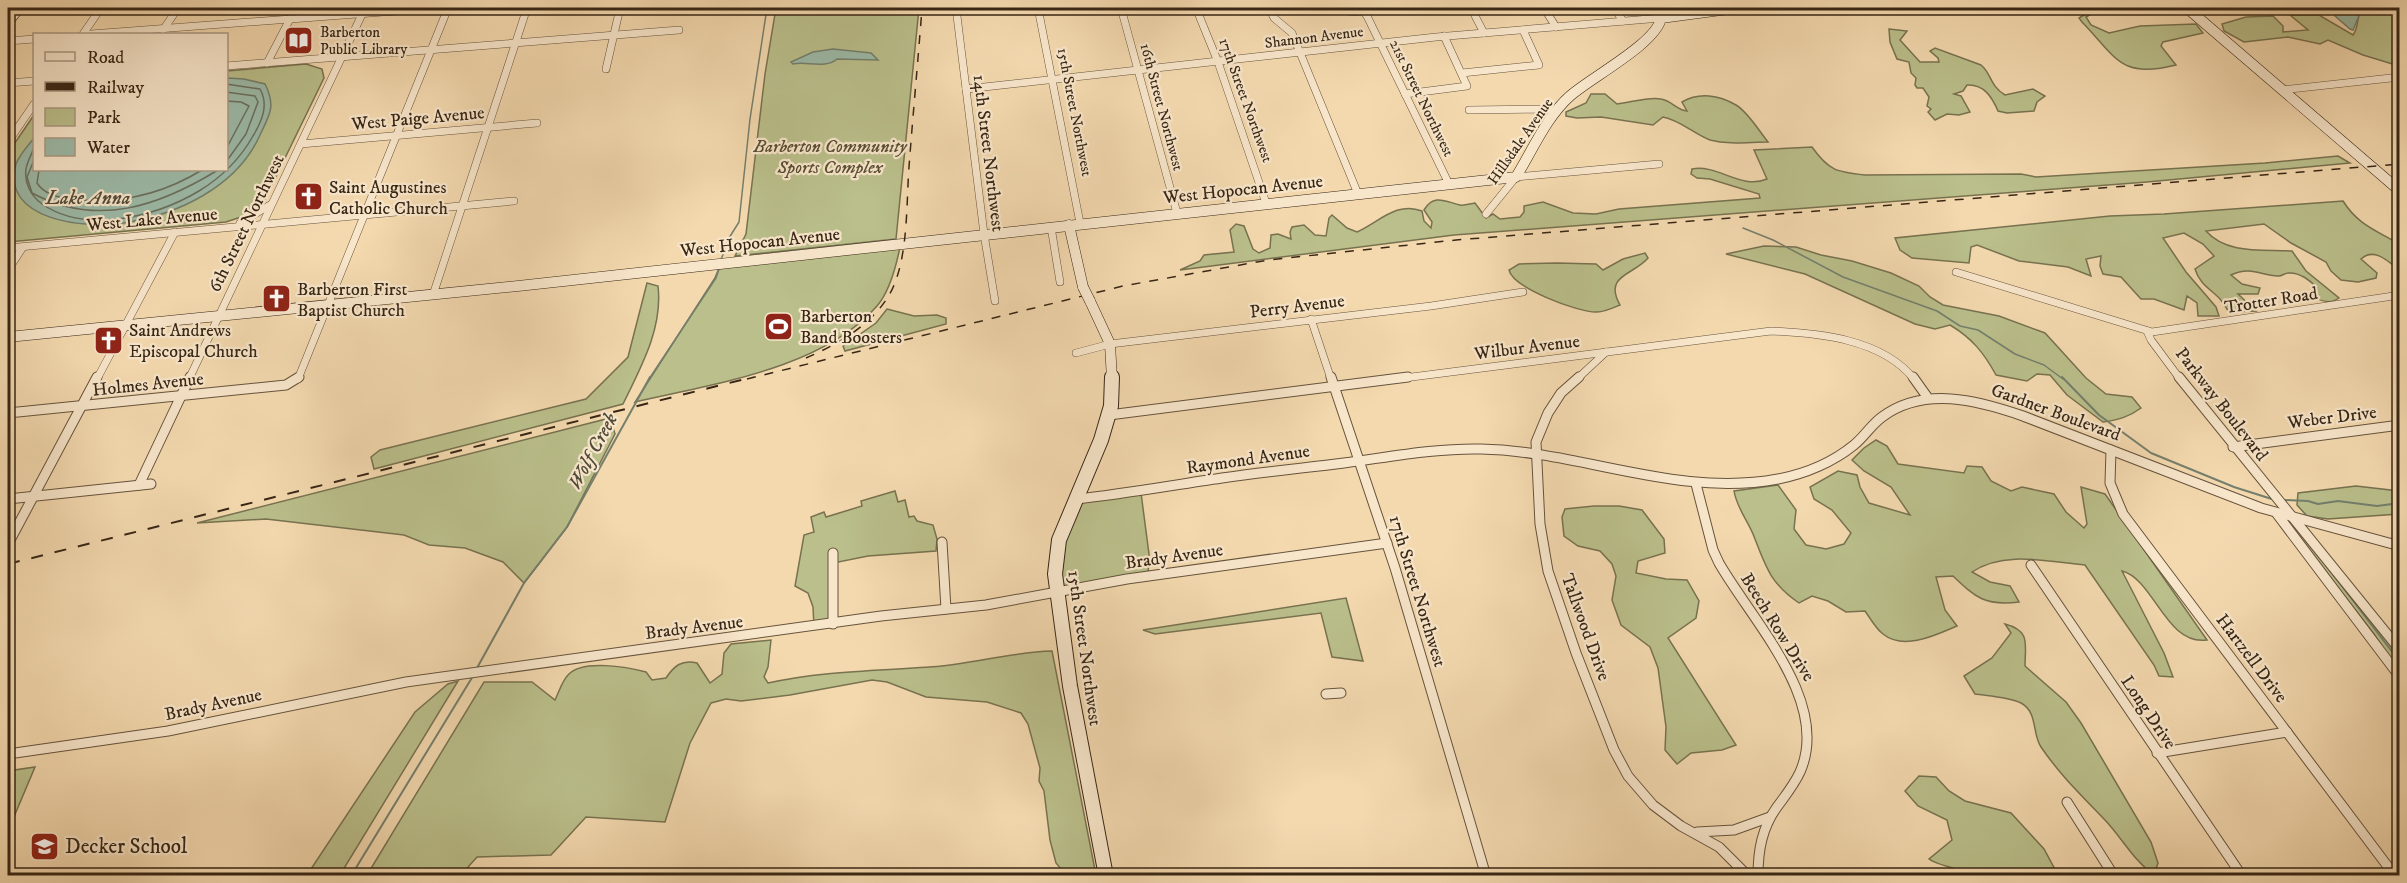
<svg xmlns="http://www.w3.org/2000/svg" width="2407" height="883" font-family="'IM FELL DW Pica',serif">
<rect width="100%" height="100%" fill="#f4d9af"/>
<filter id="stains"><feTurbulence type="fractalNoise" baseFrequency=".00333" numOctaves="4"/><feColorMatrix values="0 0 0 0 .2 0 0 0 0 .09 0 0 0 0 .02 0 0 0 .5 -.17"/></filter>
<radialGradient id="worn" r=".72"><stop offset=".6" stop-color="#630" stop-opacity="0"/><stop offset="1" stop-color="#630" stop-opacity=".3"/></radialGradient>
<g fill="#babf8b" stroke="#787250" stroke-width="1.5">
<path d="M776,8H919L896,239L735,256L746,234L765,74Z"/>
<path d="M2358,8H2389L2399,25V66L2363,55L2328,40L2320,44L2288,37L2244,42L2224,31L2222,24L2246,17L2273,16L2283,26V32L2308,30L2290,15H2319L2353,35C2359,27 2356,19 2361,11Z"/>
<path d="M2087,13L2091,14L2086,17L2091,25L2109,33L2140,26L2196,24L2203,33L2163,42L2161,46L2176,65C2120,79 2117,58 2082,22L2079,18Z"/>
<path d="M1889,29L1907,31L1900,40L1920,62H1939L1938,58L1930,51L1935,48L1981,65C1992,74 1989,85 2005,95L2033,89L2045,96L2037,102L2034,111L2007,113L1998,111C1992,97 1984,84 1967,85L1963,91L1954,94L1961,96L1970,112L1959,115L1947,114L1935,120L1928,112L1931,109L1927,106L1929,97L1923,88H1917L1915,85L1916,78L1911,73L1909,62L1897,59L1890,42Z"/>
<path d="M306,64L322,69L324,78L264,201L247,215L226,222L8,242V153L34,115V170H226L227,71Z"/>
<path d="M1591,94H1605L1617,104C1630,103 1649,96 1661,99C1672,101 1677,110 1687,111L1682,102C1699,92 1719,95 1736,105C1748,112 1759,131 1768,142C1749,142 1729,145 1710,140C1694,134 1680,120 1663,117L1653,125L1601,117L1577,118L1566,116V112L1586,103Z"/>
<path d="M1812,147C1829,171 1837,172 1865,175L2021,174L2036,177L2265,163L2338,156L2350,163L2147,182L1454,235L1180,270L1200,261L1204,255L1234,252L1230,230L1236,224L1244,226L1253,249L1259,253L1270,248L1271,235L1278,234L1291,239L1290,232L1292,227L1304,225L1315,235L1326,236L1329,218L1332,215L1347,228L1357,232C1379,222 1397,201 1422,211L1424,221L1431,228L1432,222L1424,210C1434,193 1446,202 1460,205C1464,206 1469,204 1475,203L1486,218L1493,214L1500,219L1520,217L1524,212V206L1543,202L1573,213L1596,214L1619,209L1760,198L1759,194L1710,179L1697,178L1691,174L1692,169C1718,164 1741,190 1767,179L1754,150Z"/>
<path d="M2343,201C2358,225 2376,230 2399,244V270C2388,261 2374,247 2361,259L2377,273L2376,278L2358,282L2341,280L2331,271L2326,262L2291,243L2264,224L2206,231C2227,255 2264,249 2292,251L2306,271L2339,298C2329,305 2319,301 2309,294L2317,288C2311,281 2300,272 2288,273C2285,273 2282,276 2279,276C2263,277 2252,265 2231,275L2242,284L2260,288L2258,294H2238L2256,311L2229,312C2225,307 2222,300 2217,296C2207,287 2199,282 2195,269L2214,256L2203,244L2184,233L2163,238L2186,272L2216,307L2219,316H2198L2197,303L2187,296L2184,310L2154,299H2141L2121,277L2103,274L2100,266L2101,256L2086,259L2091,276L2068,267L2019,261L1977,245L1971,247L1969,263L1912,258L1900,250L1895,238L2110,216L2164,214Z"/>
<path d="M1764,246L1796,247L1821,255L1852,261L1891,273L1919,286L1930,297L1943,305L1999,316L2045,333L2086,378L2106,394L2132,397L2141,408C2129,417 2118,420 2103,422L2067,395L2050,375L2037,374L2027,381L1996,375C1984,353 1972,338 1950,325L1935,329L1915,324L1805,274L1726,254Z"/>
<path d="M900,247C896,267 890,291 877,306C822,369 712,384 635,402L715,278L719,268Z"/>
<path d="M1645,253L1648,258C1634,275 1603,275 1620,305C1613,308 1604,312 1597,312C1579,313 1513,288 1509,270L1519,264L1557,263L1596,264L1603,270L1623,259Z"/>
<path d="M647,283L658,286C663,328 641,367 623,404L374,469L371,457L380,450L586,399L628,357Z"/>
<path d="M887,309L914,316L937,315L946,318V324L845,351L843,346L876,323Z"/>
<path d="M610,418L615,434L567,527L524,583L503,562L465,548L429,545L404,535L266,519L197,523Z"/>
<path d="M1876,440L1887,446L1898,464L1964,473L1967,466L1982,467L1991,481L2011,491L2022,487L2054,494L2066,512L2084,528L2087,524L2081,487L2105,494L2207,640C2166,646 2154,579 2122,571L2164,653L2173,677L2159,676L2154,665L2085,565C2049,562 2004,550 1972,572L1990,582L2010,586L2019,602C1985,606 1976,598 1953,576L1936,577L1945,610L1957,626C1936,635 1904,651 1883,634C1876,629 1870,618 1865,611L1846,612L1828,601L1812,596L1799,603C1772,585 1766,568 1755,539C1749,522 1737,509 1734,491L1778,485L1796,510L1794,529L1806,545L1826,549L1844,544L1851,533L1832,510L1814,499L1810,487L1838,471L1857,475L1860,487L1869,503L1910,515L1891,487L1864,471L1852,460L1864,448Z"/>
<path d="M2356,486L2399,491V514L2328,519L2307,516L2297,505L2298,493Z"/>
<path d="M895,491L898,502L905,500L909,517L914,516L917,521L933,525L937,539L936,551L868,556L833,563V624L814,627L813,607L808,593L795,586L804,535L814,532L811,517L824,512L826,517L862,506L861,501Z"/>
<path d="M1141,493L1149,554L1148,576L1058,589V555L1077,500Z"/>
<path d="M1594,506H1619L1642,510L1664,539L1665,553L1638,561L1636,573L1666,579L1687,580L1699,601L1696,618L1668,638L1736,745L1722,750L1691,753L1677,764L1665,750L1666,727L1658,668L1650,647L1621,625L1612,600L1616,576L1612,564L1600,551L1578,546L1564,536L1562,517L1565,509Z"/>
<path d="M2296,525L2399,654V672L2374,634L2291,527Z"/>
<path d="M1346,598L1363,661L1332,657L1321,613L1155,634L1143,630Z"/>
<path d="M2005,624C2031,631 2025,644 2025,666L2066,702L2081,723L2151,842L2158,863L2154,875C2134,861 2122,838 2105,820C2082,796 2060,775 2041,747C2032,734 2038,712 2021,703C2009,697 1989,696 1975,694L1964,676L1992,658L2011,633Z"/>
<path d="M771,640L768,667L764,677L768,683C825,670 884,671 942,666C979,662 1015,652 1052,651L1096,875H1066L1056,863L1050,840L1044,791L1039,781L1040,768L1028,724L1021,713L987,702L926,697L887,682L872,680L790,695L741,701L726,699L711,703L690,743L665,822L586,817L551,855L477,857L461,875H367L484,682H532L555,700C559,692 562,681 568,675C582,659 628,667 646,672L652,680L666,678C674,666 682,659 697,663L710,683L722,674L724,653L731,644Z"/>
<path d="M458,681L340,875H307L415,712L448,684Z"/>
<path d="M35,767L8,831V771Z"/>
<path d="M1919,776L1936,777L1949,791L1965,801L2011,813L2044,849L2058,875H1966C1957,866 1940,867 1929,859L1952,840L1947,820L1918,806L1905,791Z"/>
</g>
<g fill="#9cbaa8" stroke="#747f6d" stroke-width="1.5">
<path d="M2337,8H2358L2361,11L2353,30L2350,29L2335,16Z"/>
<path d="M833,49L871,53L878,60L837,59C826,69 806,61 793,64L791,62L813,52Z"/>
<path d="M227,78L244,79L265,84C276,106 270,114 260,135C237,187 177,215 123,223C87,229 0,221 16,164C20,154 28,146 34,138V170H226Z"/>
</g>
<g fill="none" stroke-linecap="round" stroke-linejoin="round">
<g stroke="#6a705e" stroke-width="1.5">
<path d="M226,92L255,96L258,102L246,134L226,162"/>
<path d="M226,101L241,102L249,106L226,149"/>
<path d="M34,147C32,154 27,162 26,169C24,183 31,196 42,204C87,235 157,216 199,191C222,177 240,159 253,136C262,121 269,105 260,89L226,84"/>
<path d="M34,160L27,177L32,193C97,228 159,206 218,170"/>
<path d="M39,170L37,183C44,194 57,197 69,199C117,205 161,195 202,170"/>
</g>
<g stroke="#747f6d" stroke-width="1.5">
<path d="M1743,228L1773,240L1843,277L1937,311L1960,326L1978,330L2015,354L2044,365L2063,379"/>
<path d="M721,260L729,238L739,222L750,119L767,8"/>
<path d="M649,379L716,278L719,269"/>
</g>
<g stroke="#747f6d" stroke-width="2">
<path d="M2062,377L2099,415L2151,453L2234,487L2275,500"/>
<path d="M2284,500L2308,501L2318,504L2338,501L2377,506L2400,503"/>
<path d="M2325,564L2400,662"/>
<path d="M477,668L524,583L567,527L650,377"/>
<path d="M351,876L473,676"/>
</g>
<defs>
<g id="street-far1">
<path d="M956,8L984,234L995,301"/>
<path d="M1038,8L1080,223"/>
<path d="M1121,8L1177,213"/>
<path d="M1196,8L1218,62L1266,203"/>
<path d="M1269,8L1274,18L1292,33L1358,194"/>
<path d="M1343,8L1351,12L1363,11L1367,16L1449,184"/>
<path d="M1471,8L1484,33"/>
<path d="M1544,8L1556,27"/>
<path d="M1614,8L1623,21"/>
<path d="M163,30L178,8"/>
<path d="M83,34L101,8"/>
<path d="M91,34L436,8"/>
<path d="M8,41L34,39"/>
<path d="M267,63L290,19"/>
<path d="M226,66L679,30"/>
<path d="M606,69L620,8"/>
<path d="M1462,73L1539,65L1523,30"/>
<path d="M8,83L34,81"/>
<path d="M966,89L1436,37L1661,18"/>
<path d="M2282,90L2400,77"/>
<path d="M1405,94L1467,86L1444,36"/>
<path d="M1469,110L1549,109L1557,111"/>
<path d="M8,142L34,104"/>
<path d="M301,144L537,123"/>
<path d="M1486,214L1516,177L1659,164"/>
<path d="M240,223L270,205"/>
<path d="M1051,227L1060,282"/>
<path d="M8,248L514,201"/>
<path d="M8,270L23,247"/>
<path d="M1956,272L2152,332L2400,295"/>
<path d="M433,295L527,8"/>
<path d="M1311,319L1331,379"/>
<path d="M2147,331L2151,340L2180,379"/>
<path d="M1076,353L1110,344L1431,306L1523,292"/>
<path d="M97,379L175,232"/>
<path d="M189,379L365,8"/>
<path d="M298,379L448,8"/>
<path d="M1396,379L1771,331C1819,333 1882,339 1914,379"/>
<path d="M1577,379L1606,352"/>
</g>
<g id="street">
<path d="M1331,377L1395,568L1486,876"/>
<path d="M1579,377L1561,393L1548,413L1536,442L1540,524L1548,571L1576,653L1614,750L1628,776L1653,805L1681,826L1719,847L1748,876"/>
<path d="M1913,377L1928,398"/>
<path d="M2179,377L2400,650"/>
<path d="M8,413L286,385L299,377"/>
<path d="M1109,415L1408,377"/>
<path d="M2233,447L2400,425"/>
<path d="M2111,450L2110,483L2123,514L2395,876"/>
<path d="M1696,484L1713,550L1719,563C1753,622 1831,702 1800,772C1794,785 1785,796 1777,807C1762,828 1758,850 1758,876"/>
<path d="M139,485L190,377"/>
<path d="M8,499L151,484"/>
<path d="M1076,499C1125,494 1173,485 1222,478C1263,472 1304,468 1344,463C1390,457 1435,448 1481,449C1581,451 1678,498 1778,479C1805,474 1833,462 1854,445C1864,437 1871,425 1882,417C1924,386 1977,400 2023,416L2261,508L2400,546"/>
<path d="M2277,514L2400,677"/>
<path d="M942,542L946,609"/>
<path d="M8,544L97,377"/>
<path d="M833,553V624"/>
<path d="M2031,565L2242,876"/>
<path d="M1326,694L1341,693"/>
<path d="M2157,753L2287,732"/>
<path d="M8,754L168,731L406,682L881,616L986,605L1127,579L1387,543"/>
<path d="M2067,802L2114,876"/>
<path d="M1697,832L1734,830L1770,817"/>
</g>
<g id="secondary-far1">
<path d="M2187,8L2400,191"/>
<path d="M8,22L19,8"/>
<path d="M1069,225L1083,287"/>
<path d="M1090,301L1110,344L1112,379"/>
<path d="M8,337L518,286L1516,177C1532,151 1547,116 1570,96C1590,78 1657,43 1661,18L1736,8"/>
</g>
<path id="secondary" d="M1106,876L1070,686L1055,574L1059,540L1101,440L1111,406L1112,377"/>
</defs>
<use href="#street-far1" stroke="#66533c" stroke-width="8"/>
<use href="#street" stroke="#66533c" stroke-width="11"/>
<use href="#secondary-far1" stroke="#372615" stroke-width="11"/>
<use href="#secondary" stroke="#372615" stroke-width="16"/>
<use href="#street-far1" stroke="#f8e6cb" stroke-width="7"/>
<use href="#street" stroke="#f8e6cb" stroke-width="9"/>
<use href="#secondary-far1" stroke="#f8e6cb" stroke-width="10"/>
<use href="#secondary" stroke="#f8e6cb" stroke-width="14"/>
<g stroke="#372615" stroke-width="1.5" stroke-dasharray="9 9" stroke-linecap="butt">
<path d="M806,358C836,345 867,328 886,300C909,267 906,206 909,167C913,114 918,61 922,8"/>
<path d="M747,379L1123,286L1268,260L1456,240L2400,164"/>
</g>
<path stroke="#372615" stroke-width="2" stroke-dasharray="12 12" stroke-linecap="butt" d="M8,564L753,377"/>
<defs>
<path id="secondary-bridge" d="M1083,287L1090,301"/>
</defs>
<use href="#secondary-bridge" stroke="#372615" stroke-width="11" stroke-linecap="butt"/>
<use href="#secondary-bridge" stroke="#f8e6cb" stroke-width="10"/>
</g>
<defs>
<symbol id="library-square" viewBox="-11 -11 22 22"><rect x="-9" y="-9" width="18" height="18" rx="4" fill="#8f2418" stroke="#f8e6cb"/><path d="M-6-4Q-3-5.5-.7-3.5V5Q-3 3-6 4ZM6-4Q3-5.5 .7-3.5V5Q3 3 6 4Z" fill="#fff"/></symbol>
<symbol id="church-square" viewBox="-11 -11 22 22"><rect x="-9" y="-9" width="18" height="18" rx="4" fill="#8f2418" stroke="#f8e6cb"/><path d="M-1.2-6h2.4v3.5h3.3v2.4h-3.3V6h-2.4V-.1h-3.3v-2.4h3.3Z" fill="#fff"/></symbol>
<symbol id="stadium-square" viewBox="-11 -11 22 22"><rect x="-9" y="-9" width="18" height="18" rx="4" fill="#8f2418" stroke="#f8e6cb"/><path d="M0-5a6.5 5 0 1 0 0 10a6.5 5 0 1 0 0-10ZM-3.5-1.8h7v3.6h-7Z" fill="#fff"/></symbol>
<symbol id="school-square" viewBox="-11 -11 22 22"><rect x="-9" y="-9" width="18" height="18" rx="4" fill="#8f2418" stroke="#f8e6cb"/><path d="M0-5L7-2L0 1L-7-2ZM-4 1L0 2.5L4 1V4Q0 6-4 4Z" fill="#fff"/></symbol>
</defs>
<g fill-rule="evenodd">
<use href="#library-square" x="282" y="24" width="33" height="33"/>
<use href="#church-square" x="292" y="180" width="33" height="33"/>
<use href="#church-square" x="260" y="282" width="33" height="33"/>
<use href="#stadium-square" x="762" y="310" width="33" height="33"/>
<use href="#church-square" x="92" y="324" width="33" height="33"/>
<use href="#school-square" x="28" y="830" width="33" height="33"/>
</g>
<g text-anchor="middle" stroke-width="4.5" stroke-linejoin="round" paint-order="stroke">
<g font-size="15" fill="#372615" stroke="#f8e6cb" text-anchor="start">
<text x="320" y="37">Barberton<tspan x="320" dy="17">Public Library</tspan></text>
</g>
<g font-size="15" fill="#372615" stroke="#f8e6cb">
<text transform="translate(1314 37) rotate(-7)" y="5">Shannon Avenue</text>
<text transform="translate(1422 98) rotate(64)" y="5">21st Street Northwest</text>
<text transform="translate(1246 100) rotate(70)" y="5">17th Street Northwest</text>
<text transform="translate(1162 107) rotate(75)" y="5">16th Street Northwest</text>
<text transform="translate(1075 112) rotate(79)" y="5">15th Street Northwest</text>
<text transform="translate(1520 141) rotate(-55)" y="5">Hillsdale Avenue</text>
</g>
<g font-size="18" fill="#372615" stroke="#f8e6cb">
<text transform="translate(418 118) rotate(-5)" y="6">West Paige Avenue</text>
<text transform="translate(989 153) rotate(83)" y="6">14th Street Northwest</text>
<text transform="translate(1243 189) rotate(-6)" y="6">West Hopocan Avenue</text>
<text transform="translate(152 219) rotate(-5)" y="6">West Lake Avenue</text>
<text transform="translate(246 223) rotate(-64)" y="6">6th Street Northwest</text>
<text transform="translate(760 242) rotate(-6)" y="6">West Hopocan Avenue</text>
<text transform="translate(2271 300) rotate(-9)" y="6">Trotter Road</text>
<text transform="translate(1297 306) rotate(-7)" y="6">Perry Avenue</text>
<text transform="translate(1527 347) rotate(-7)" y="6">Wilbur Avenue</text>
<text transform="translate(148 384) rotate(-6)" y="6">Holmes Avenue</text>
<text transform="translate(2222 404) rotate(52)" y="6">Parkway Boulevard</text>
<text transform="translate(2056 412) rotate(20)" y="6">Gardner Boulevard</text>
<text transform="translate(2332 417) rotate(-7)" y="6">Weber Drive</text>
<text transform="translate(1248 459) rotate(-8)" y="6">Raymond Avenue</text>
<text transform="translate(1174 556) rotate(-8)" y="6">Brady Avenue</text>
<text transform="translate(1418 591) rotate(73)" y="6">17th Street Northwest</text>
<text transform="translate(694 627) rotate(-7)" y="6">Brady Avenue</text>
<text transform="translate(1586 627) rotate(70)" y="6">Tallwood Drive</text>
<text transform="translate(1778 627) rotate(58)" y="6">Beech Row Drive</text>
<text transform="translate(1085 648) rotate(82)" y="6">15th Street Northwest</text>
<text transform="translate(2252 658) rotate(53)" y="6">Hartzell Drive</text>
<text transform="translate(213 704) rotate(-12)" y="6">Brady Avenue</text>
<text transform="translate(2149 712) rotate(56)" y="6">Long Drive</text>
</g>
<g font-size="18" font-style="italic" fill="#584c32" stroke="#f8e6cb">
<text x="830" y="152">Barberton Community<tspan x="830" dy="21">Sports Complex</tspan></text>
</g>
<g font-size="18" fill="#372615" stroke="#f8e6cb" text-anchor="start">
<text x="329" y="193">Saint Augustines<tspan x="329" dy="21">Catholic Church</tspan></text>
<text x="297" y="295">Barberton First<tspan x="297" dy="21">Baptist Church</tspan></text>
<text x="800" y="322">Barberton<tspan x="800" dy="21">Band Boosters</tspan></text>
<text x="129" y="336">Saint Andrews<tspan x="129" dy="21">Episcopal Church</tspan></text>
</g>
<g font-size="20" font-style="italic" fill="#504b3a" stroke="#f8e6cb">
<text x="88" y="204">Lake Anna</text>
<text transform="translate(592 451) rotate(-62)" y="7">Wolf Creek</text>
</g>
<g font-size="21" fill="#372615" stroke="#f8e6cb" text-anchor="start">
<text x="65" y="853">Decker School</text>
</g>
</g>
<rect width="2407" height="883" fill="none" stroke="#f4d9af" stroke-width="30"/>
<rect x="9" y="9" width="2389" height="865" fill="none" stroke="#372615" stroke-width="3"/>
<rect x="15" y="15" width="2377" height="853" fill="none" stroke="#372615" stroke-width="1.5"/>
<rect x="33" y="33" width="195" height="138" fill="#f8e6cb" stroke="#ab9982" stroke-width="1.5"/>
<rect x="45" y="52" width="30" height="9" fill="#f8e6cb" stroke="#ab9982" stroke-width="1.5"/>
<text x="87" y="63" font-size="18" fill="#372615">Road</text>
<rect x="45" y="82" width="30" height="9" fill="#372615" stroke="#ab9982" stroke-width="1.5"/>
<text x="87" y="93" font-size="18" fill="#372615">Railway</text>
<rect x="45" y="108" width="30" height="18" fill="#babf8b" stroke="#ab9982" stroke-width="1.5"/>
<text x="87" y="123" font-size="18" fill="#372615">Park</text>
<rect x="45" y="138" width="30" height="18" fill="#9cbaa8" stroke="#ab9982" stroke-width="1.5"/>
<text x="87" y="153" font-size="18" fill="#372615">Water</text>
<rect width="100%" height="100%" filter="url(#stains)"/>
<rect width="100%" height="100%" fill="url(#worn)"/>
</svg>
